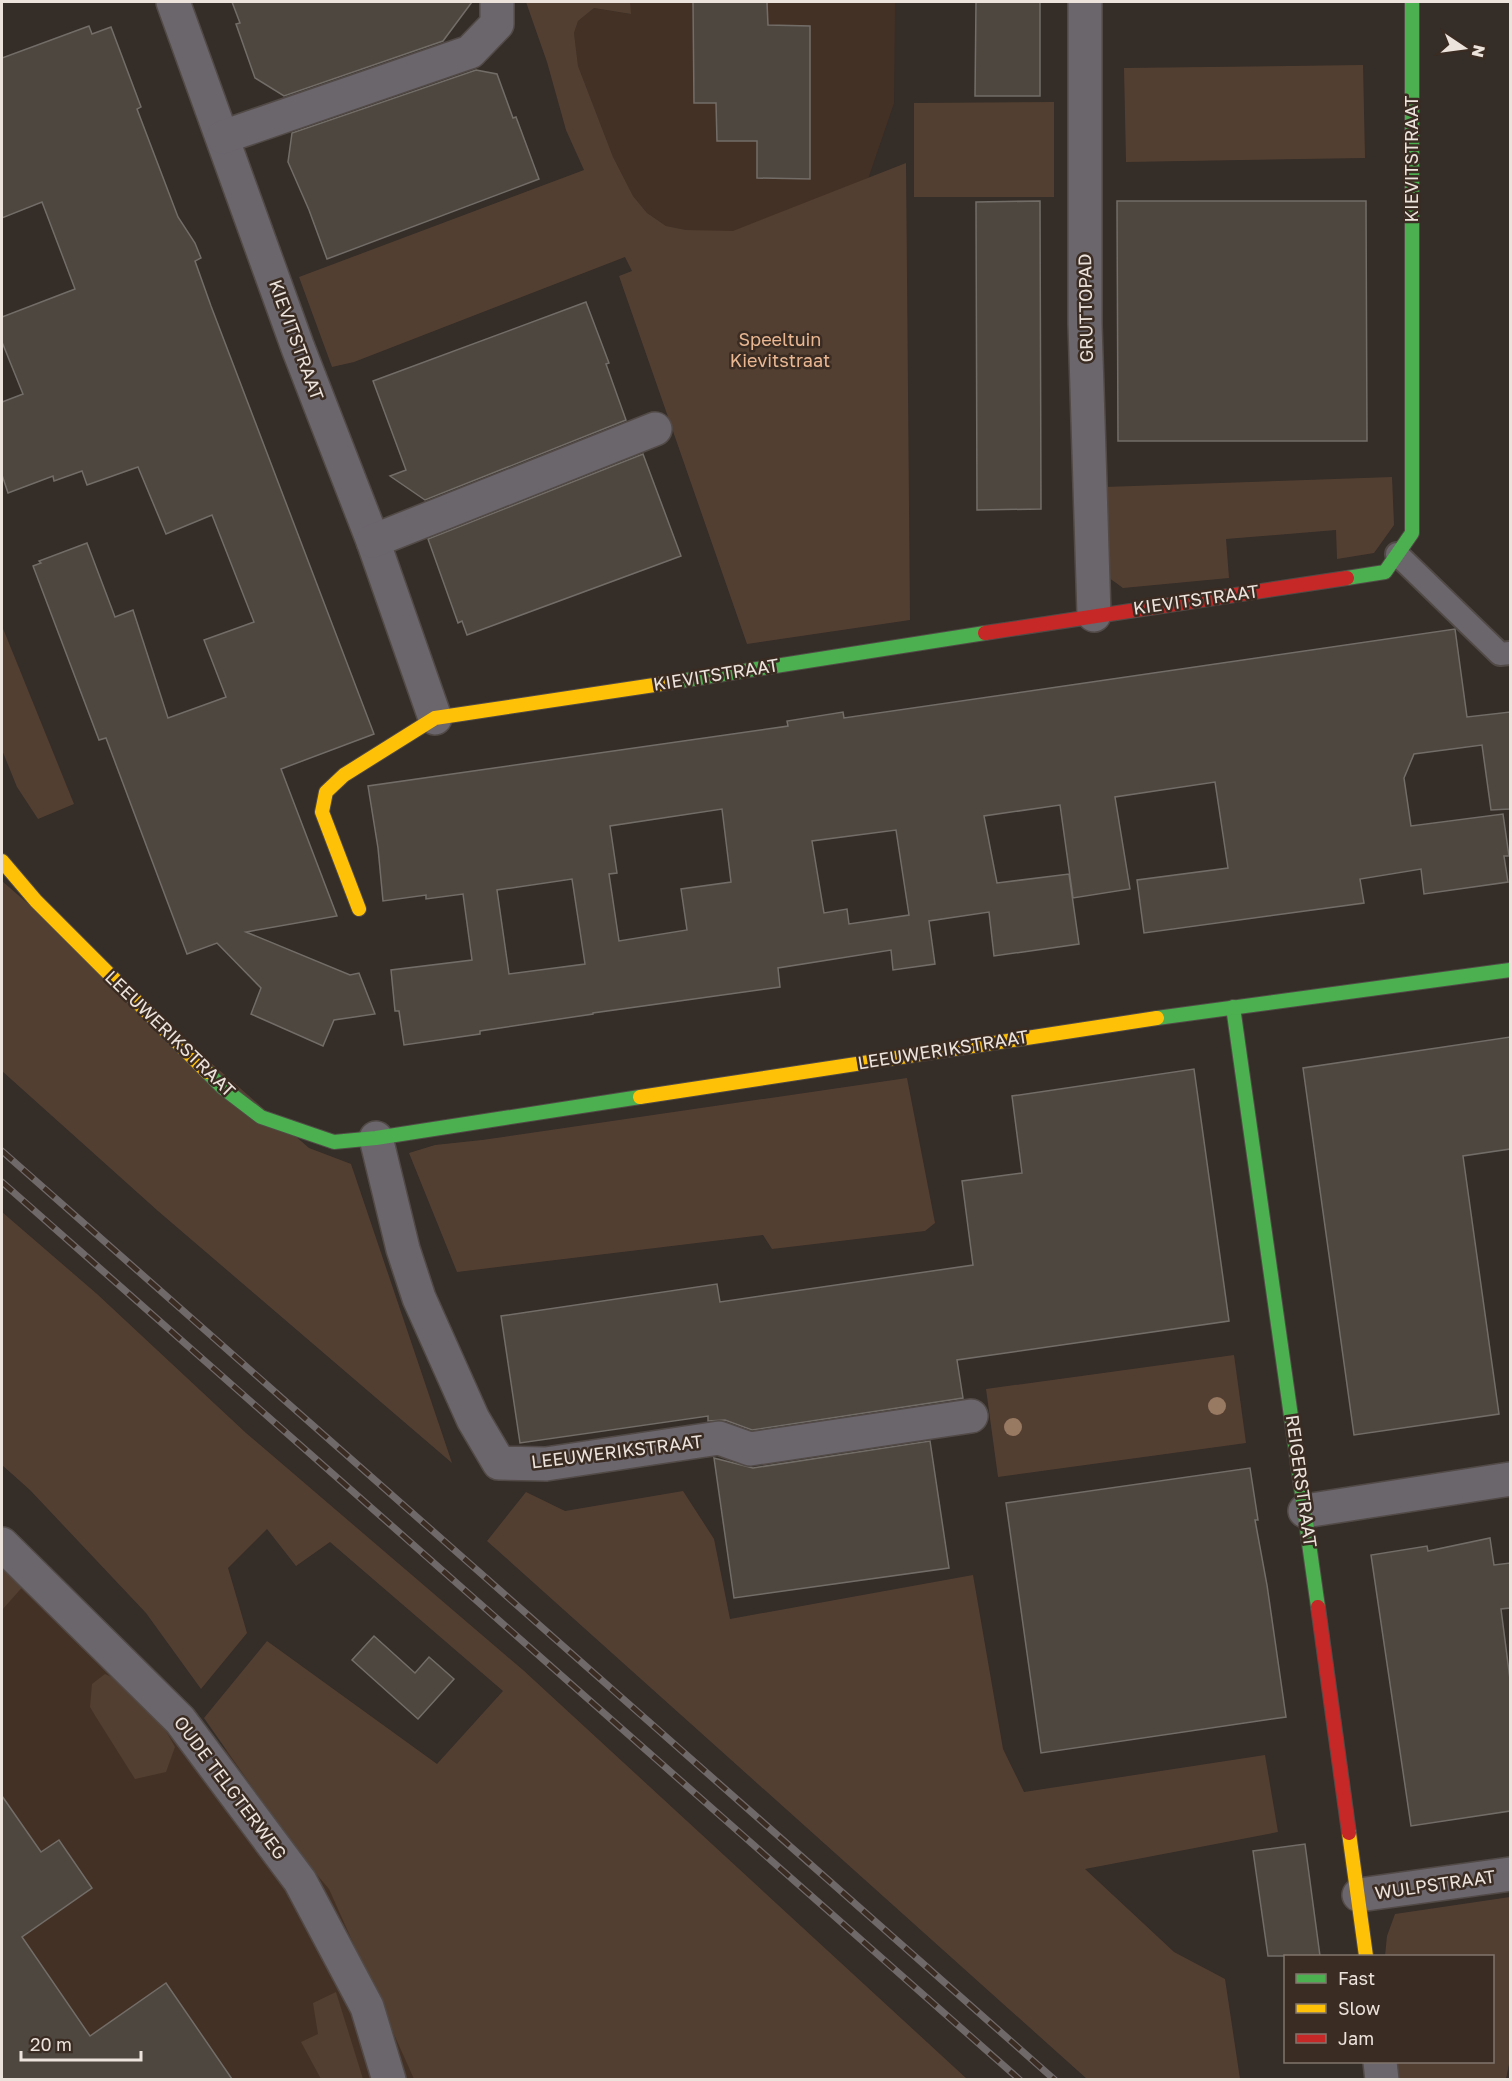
<svg xmlns="http://www.w3.org/2000/svg" width="1512" height="2081" font-family="'Golos Text',sans-serif">
<rect width="100%" height="100%" fill="#342d28"/>
<g fill="#443125">
<path d="M630,2H895L894,103L856,214L791,235L686,230L666,226L647,213L633,196L613,157L578,66L574,33L578,21L594,8L630,14Z"/>
<path d="M2,1533L368,1888L423,2079H2Z"/>
</g>
<g fill="#533f31">
<path d="M526,2H630L631,14L594,8L578,21L574,33L578,66L613,157L633,196L647,213L666,226L686,230L733,231L906,163L910,620L747,644L619,276L632,271L625,257L354,362L332,367L299,277L584,170L566,130L547,62Z"/>
<path d="M1363,65L1365,158L1126,162L1124,68Z"/>
<path d="M1054,102V197H914V103Z"/>
<path d="M1392,477L1394,525L1374,553L1337,559L1336,530L1226,539L1229,578L1123,588L1105,575L1104,487Z"/>
<path d="M2,626L74,804L38,819L17,787L2,750Z"/>
<path d="M2,881L309,1148L351,1164L452,1463L158,1211L2,1071Z"/>
<path d="M907,1078L935,1223L925,1231L772,1249L763,1235L457,1272L409,1153L435,1145L482,1140Z"/>
<path d="M2,1212L97,1294L246,1433L523,1670L967,2079H414L329,1889L297,1851L204,1718L267,1641L437,1764L503,1691L330,1542L296,1566L267,1529L228,1568L247,1633L201,1689L146,1613L30,1490L2,1465Z"/>
<path d="M1234,1355L1246,1443L998,1477L986,1389Z"/>
<path d="M683,1491L714,1539L730,1619L973,1575L1003,1749L1024,1792L1265,1755L1278,1832L1085,1869L1174,1952L1225,1979L1240,2079H1087L487,1541L526,1492L565,1511Z"/>
<path d="M2,1560L26,1583L2,1610Z"/>
<path d="M105,1674C141,1689 157,1714 175,1747L166,1772L135,1779L96,1717L90,1707L92,1684Z"/>
<path d="M1510,1897V2059L1506,2079H1398L1396,2062H1492V1956H1385L1387,1936L1395,1914Z"/>
<path d="M336,1992L363,2079H321L301,2042L318,2034L313,2003Z"/>
</g>
<g fill="#4e4740" stroke="#736d68" stroke-width="1.5" fill-rule="evenodd">
<path d="M232,2H472L443,41L284,96L255,78L236,24L240,23Z"/>
<path d="M693,2H767L768,25L810,26V179L757,178V141H717L716,103H694Z"/>
<path d="M976,2H1040V96H975Z"/>
<path d="M89,26L92,34L111,27L141,107L137,109L178,217L195,243L201,258L195,261L211,306L374,734L281,769L337,916L246,932L350,975L359,973L375,1014L334,1020L323,1046L251,1014L261,988L217,943L187,954L106,738L99,740L33,566L41,563L39,561L87,543L115,617L133,610L168,718L226,697L204,640L254,622L212,515L166,534L138,467L87,485L82,471L54,481L53,476L8,493L2,475V402L23,394L2,342V317L75,289L42,202L2,218V58Z"/>
<path d="M476,70L497,74L513,118L516,117L539,179L327,259L309,210L288,162L292,133Z"/>
<path d="M1040,201L1041,509L977,510L976,202Z"/>
<path d="M1117,201H1366L1367,441H1118Z"/>
<path d="M586,302L609,363L606,364L626,420L425,500L390,476L406,470L373,381Z"/>
<path d="M643,454L681,556L467,635L462,621L458,623L428,539Z"/>
<path d="M1455,629L1467,717L1510,712V809L1491,810L1482,745L1414,754L1404,778L1411,826L1503,814L1509,856H1504L1508,882L1424,894L1421,869L1360,879L1364,903L1144,933L1137,880L1228,868L1215,782L1115,797L1130,889L1073,898L1060,805L984,816L997,883L1069,874L1079,944L994,956L989,912L929,921L935,964L893,970L891,950L778,968L780,987L593,1013V1014L480,1031V1034L404,1045L399,1011H395L391,970L472,960L463,894L426,899V895L383,901L378,848L368,786L788,726L787,721L843,712L844,718ZM722,809L731,882L681,889L687,930L619,941L609,874L617,873L610,826ZM896,830L909,915L849,924L847,909L824,913L812,841ZM572,879L585,964L509,974L497,890Z"/>
<path d="M1510,1037V1149L1463,1156L1499,1414L1354,1435L1303,1068Z"/>
<path d="M1194,1069L1229,1321L957,1360L963,1398L752,1430L725,1420L708,1421V1416L520,1443L501,1316L717,1284L720,1302L973,1265L962,1181L1022,1173L1012,1096Z"/>
<path d="M930,1441L949,1568L734,1598L714,1458L753,1468Z"/>
<path d="M1250,1468L1258,1520H1255L1267,1585L1286,1717L1041,1753L1006,1503Z"/>
<path d="M1490,1538L1494,1565L1510,1563V1608L1501,1609L1510,1679V1811L1411,1826L1371,1555L1427,1546L1428,1551Z"/>
<path d="M374,1636L415,1673L429,1657L454,1679L418,1719L352,1660Z"/>
<path d="M2,1796L41,1852L59,1840L92,1888L22,1937L90,2036L166,1983L232,2079H2Z"/>
<path d="M1305,1844L1320,1956H1268L1253,1851Z"/>
</g>
<g fill="none" stroke-linecap="round" stroke-linejoin="round">
<defs>
<path id="lane" d="M1397,554L1500,654L1510,653"/>
<g id="street">
<path d="M173,2L298,348L373,541L435,718"/>
<path d="M1085,2V324L1094,615"/>
<path d="M223,137L470,52L497,24V2"/>
<path d="M373,541L655,429"/>
<path d="M376,1138L403,1249L419,1298L473,1419L499,1463L546,1464L719,1438L750,1449L971,1416"/>
<path d="M1305,1511L1510,1479"/>
<path d="M2,1544L180,1720L300,1881L367,2007L389,2080"/>
<path d="M1359,1895L1510,1874"/>
<path d="M1380,2062L1382,2080"/>
</g>
<g id="fast">
<path d="M1347,578L1385,572L1412,533V2"/>
<path d="M661,684L985,633"/>
<path d="M1233,1007L1318,1607"/>
<path d="M1157,1018L1510,970"/>
<path d="M207,1072L223,1088L261,1117L334,1142L376,1138L640,1097"/>
</g>
<g id="slow">
<path d="M2,861L36,901L207,1072"/>
<path d="M359,909L322,812L326,792L344,775L435,718L661,684"/>
<path d="M640,1097L1157,1018"/>
<path d="M1349,1833L1366,1956"/>
</g>
<g id="jam">
<path d="M985,633L1347,578"/>
<path d="M1318,1607L1349,1833"/>
</g>
</defs>
<use href="#lane" stroke="#514a46" stroke-width="26"/>
<use href="#street" stroke="#514a46" stroke-width="36"/>
<use href="#fast" stroke="#514a46" stroke-width="16"/>
<use href="#slow" stroke="#514a46" stroke-width="16"/>
<use href="#jam" stroke="#514a46" stroke-width="16"/>
<use href="#lane" stroke="#6b656c" stroke-width="22"/>
<use href="#street" stroke="#6b656c" stroke-width="33"/>
<use href="#fast" stroke="#4caf50" stroke-width="14"/>
<use href="#slow" stroke="#ffc107" stroke-width="14"/>
<use href="#jam" stroke="#c62828" stroke-width="14"/>
<defs>
<g id="rail">
<path d="M2,1151L1055,2080"/>
<path d="M2,1182L1020,2080"/>
</g>
</defs>
<use href="#rail" stroke="#706969" stroke-width="7"/>
<use href="#rail" stroke="#3a2c22" stroke-width="4.5" stroke-dasharray="14" stroke-linecap="butt"/>
</g>
<g fill="#987962">
<circle cx="1217" cy="1406" r="9"/>
<circle cx="1013" cy="1427" r="9"/>
</g>
<g text-anchor="middle" stroke-width="5" stroke-linejoin="round" paint-order="stroke">
<g font-size="18" fill="#ece3dc" stroke="#3a2c22">
<text transform="translate(1412 159) rotate(-90)" y="6">KIEVITSTRAAT</text>
<text transform="translate(1086 308) rotate(-91)" y="6">GRUTTOPAD</text>
<text transform="translate(296 340) rotate(70)" y="6">KIEVITSTRAAT</text>
<text transform="translate(1196 600) rotate(-8)" y="6">KIEVITSTRAAT</text>
<text transform="translate(716 675) rotate(-9)" y="6">KIEVITSTRAAT</text>
<text transform="translate(170 1034) rotate(44)" y="6">LEEUWERIKSTRAAT</text>
<text transform="translate(943 1050) rotate(-9)" y="6">LEEUWERIKSTRAAT</text>
<text transform="translate(617 1452) rotate(-7)" y="6">LEEUWERIKSTRAAT</text>
<text transform="translate(1301 1481) rotate(82)" y="6">REIGERSTRAAT</text>
<text transform="translate(230 1788) rotate(53)" y="6">OUDE TELGTERWEG</text>
<text transform="translate(1435 1885) rotate(-8)" y="6">WULPSTRAAT</text>
</g>
<g font-size="18" fill="#e9b792" stroke="#3a2c22">
<text x="780" y="346">Speeltuin<tspan x="780" dy="21">Kievitstraat</tspan></text>
</g>
</g>
<rect width="1512" height="2081" fill="none" stroke="#ece3dc" stroke-width="6"/>
<rect x="1284" y="1955" width="210" height="108" fill="#3a2c22" stroke="#81756c" stroke-width="1.5"/>
<rect x="1296" y="1974" width="30" height="9" fill="#4caf50" stroke="#81756c" stroke-width="1.5"/>
<text x="1338" y="1985" font-size="18" fill="#ece3dc">Fast</text>
<rect x="1296" y="2004" width="30" height="9" fill="#ffc107" stroke="#81756c" stroke-width="1.5"/>
<text x="1338" y="2015" font-size="18" fill="#ece3dc">Slow</text>
<rect x="1296" y="2034" width="30" height="9" fill="#c62828" stroke="#81756c" stroke-width="1.5"/>
<text x="1338" y="2045" font-size="18" fill="#ece3dc">Jam</text>
<g transform="translate(1464 48) rotate(103)" stroke="#3a2c22" stroke-width="4.5" paint-order="stroke">
<path d="M0-4.5L10 22L0 15L-10 22Z" fill="#ece3dc"/>
<text y="-9" font-size="16" font-weight="bold" text-anchor="middle" fill="#ece3dc">N</text>
</g>
<path d="M21 2051v9h120v-9" fill="none" stroke="#ece3dc" stroke-width="3"/>
<text x="30" y="2051" font-size="18" fill="#ece3dc" stroke="#3a2c22" stroke-width="4.5" paint-order="stroke">20 m</text>
</svg>
